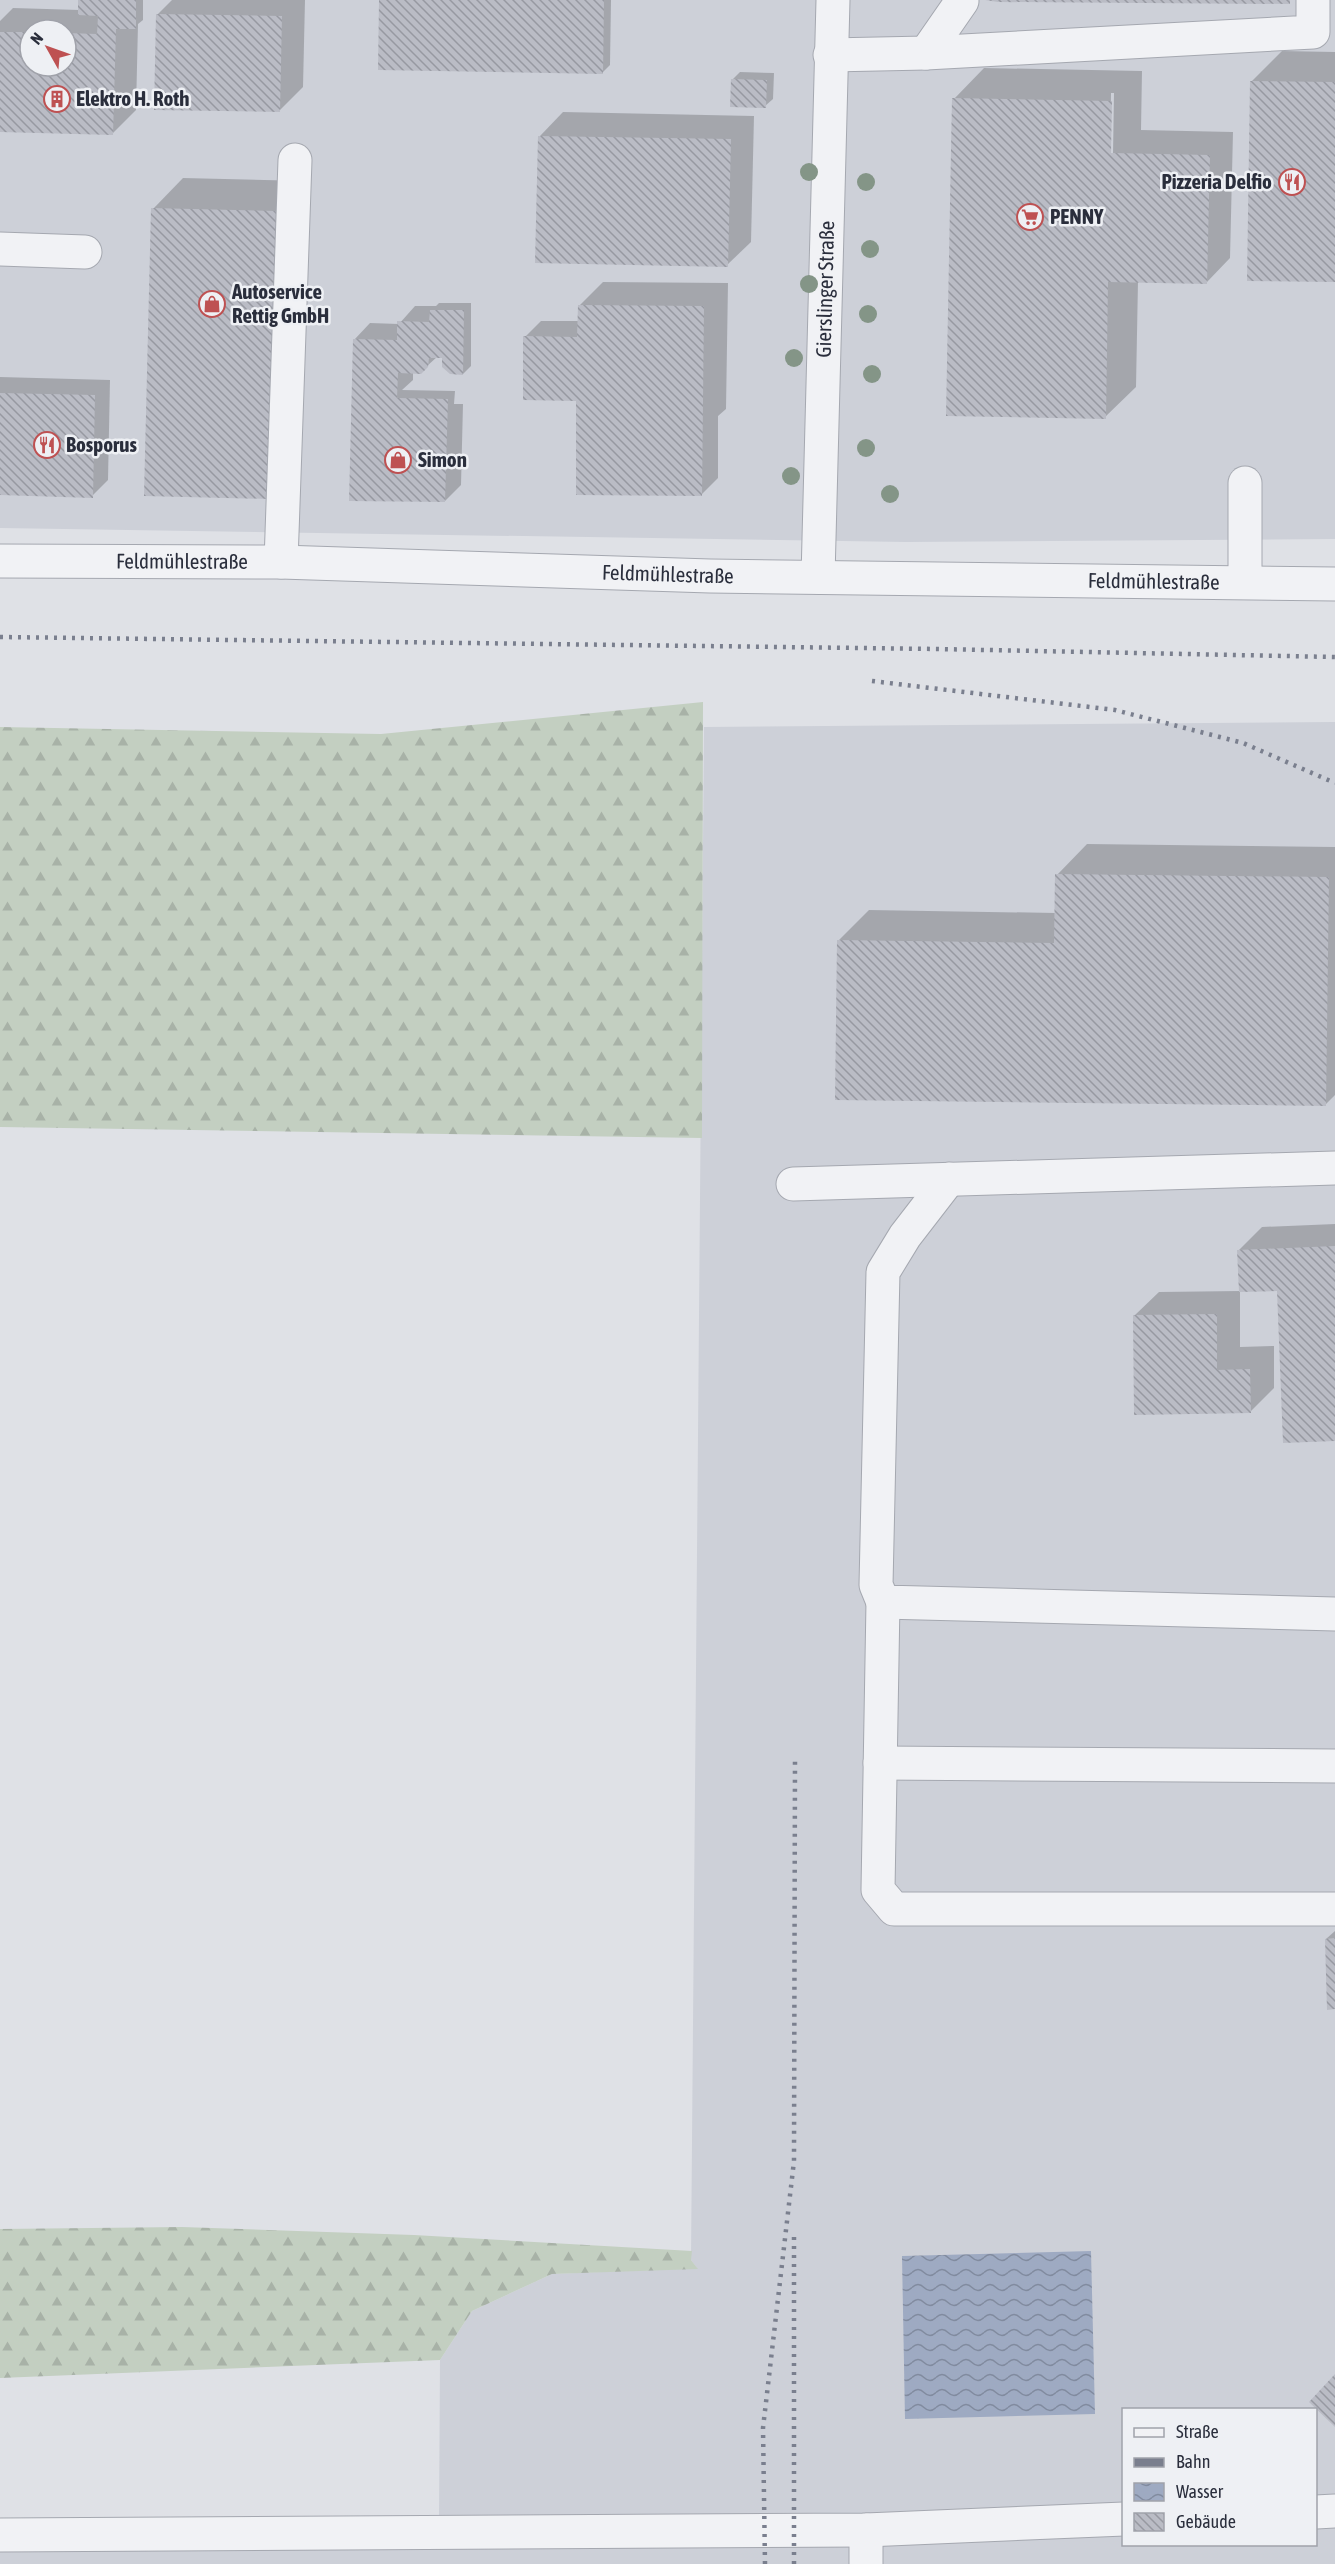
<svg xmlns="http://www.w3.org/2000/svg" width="1335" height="2564" font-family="'Asap Condensed',sans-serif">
<defs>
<pattern id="forest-firs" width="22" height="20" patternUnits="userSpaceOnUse" patternTransform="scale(1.5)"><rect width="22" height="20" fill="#c3cfc1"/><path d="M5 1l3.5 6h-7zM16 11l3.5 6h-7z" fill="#a8b2a7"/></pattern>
<pattern id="water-waves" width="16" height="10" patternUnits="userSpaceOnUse" patternTransform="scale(1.5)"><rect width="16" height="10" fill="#9eaac2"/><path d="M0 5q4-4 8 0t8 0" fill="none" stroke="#818b9f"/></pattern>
<pattern id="building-back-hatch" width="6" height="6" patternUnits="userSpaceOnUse" patternTransform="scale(1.5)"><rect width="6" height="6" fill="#babcc5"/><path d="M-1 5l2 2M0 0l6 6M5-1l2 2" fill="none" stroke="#9799a1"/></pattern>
</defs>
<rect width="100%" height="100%" fill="#dfe1e6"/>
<g fill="#cdd0d8" fill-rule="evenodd">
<path d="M0,0H1335V539L906,542L0,528ZM30,30H66V66H30Z"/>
<path d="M1335,722V2564H0V2522L439,2521L440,2360L472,2311L552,2274L697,2268L691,2260L704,727ZM1124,2410H1316V2544H1124Z"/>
</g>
<g fill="url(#forest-firs)">
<path d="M703,702L702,1138L0,1127V727L381,734Z"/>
<path d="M182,2227L414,2235L692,2251L691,2260L698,2269L552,2274L472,2311L440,2360L0,2378V2229Z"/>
</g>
<path fill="url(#water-waves)" d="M1091,2251L1095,2414L905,2419L902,2256Z"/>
<g fill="#0003" fill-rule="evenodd">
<path d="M80,0H143V20L138,24L136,110L112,134L0,131V21L13,8L80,10ZM30,30H66V66H30Z"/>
<path d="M172,0H305L303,87L279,111L158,14Z"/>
<path d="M380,0H611L610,65L602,73Z"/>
<path d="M1282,51L1335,52V281L1251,82Z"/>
<path d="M984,68L1142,71L1141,130L1233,132L1230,258L1207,282L1138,281L1136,387L1105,417L954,99ZM1111,93H1114L1113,154L1110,157Z"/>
<path d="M740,72L774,73L773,99L765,106L732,80Z"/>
<path d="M563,112L754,116L751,242L727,265L540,136Z"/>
<path d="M183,178L307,181L300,467L153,209Z"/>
<path d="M603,282L728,283L726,409L718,416V478L701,495L578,399L525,337L541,321H579V306Z"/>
<path d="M439,303H471V366L463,374L444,357H437L427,366L413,372V380L402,390L455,391L454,404H463L461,485L445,501L354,340L370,323L399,324L415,306H436Z"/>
<path d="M0,377L110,380L108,480L92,496L0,494Z"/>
<path d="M1087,844L1335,847V1095L1325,1105L838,941L869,910L1056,913L1057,875Z"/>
<path d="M1335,1224V1440L1279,1289L1239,1250L1262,1227Z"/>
<path d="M1240,1291V1347L1274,1346V1388L1250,1412L1135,1315L1159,1292Z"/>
<path d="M1335,1931V2008L1326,1939Z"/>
</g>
<g fill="url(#building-back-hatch)">
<path d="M78,0H136V29H116L113,135L0,132V32H30V66H66V33L97,34L98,16L78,15Z"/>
<path d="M379,0H604L603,74L378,70Z"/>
<path d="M985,0H1290V4L998,2Z"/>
<path d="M156,14L282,16L280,112L154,110Z"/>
<path d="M731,79L767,80L766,108L730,107Z"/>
<path d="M1250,81L1335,82V282L1247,281Z"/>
<path d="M952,98L1112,101L1111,153L1210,155L1207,284L1108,282L1106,419L946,416Z"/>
<path d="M538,136L731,139L728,267L535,263Z"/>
<path d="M151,208L277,211L270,499L144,496Z"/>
<path d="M578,305L704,306L702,496L576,495V401L523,400V336L577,337Z"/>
<path d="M430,310H464L463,375L450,374L442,367V358H429L428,367L421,374L398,373L397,398L448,399L445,502L349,501L353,339L397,340V321L429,322Z"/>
<path d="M0,393L95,395L93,498L0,495Z"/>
<path d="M1055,874L1329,877L1326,1106L835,1100L837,940L1054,943Z"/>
<path d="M1335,1246V1441L1283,1443L1277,1291L1239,1292L1237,1250Z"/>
<path d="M1217,1314V1370L1250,1369L1251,1413L1134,1415L1133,1315Z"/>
<path d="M1335,1938V2009L1327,2010L1325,1939Z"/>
<path d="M1335,2374V2427L1309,2402Z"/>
</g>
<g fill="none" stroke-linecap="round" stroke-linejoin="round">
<defs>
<g id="minor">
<path d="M926,53L962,1"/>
<path d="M830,55L926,53L1313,32V0"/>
<path d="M0,249L85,252"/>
<path d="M1245,483V582"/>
<path id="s1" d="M0,561L281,562L710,576L1335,584"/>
<path d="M281,562L295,160"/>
<path id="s2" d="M818,577L833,0"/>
<path d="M949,1179L905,1236L883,1272L876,1585L883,1602L1335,1614"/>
<path d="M793,1184L1335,1168"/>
<path d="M883,1602L878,1890L894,1909H1335"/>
<path d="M880,1763L1335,1766"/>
<path d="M1316,2512L1335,2511"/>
<path d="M0,2535L866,2530L1124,2519"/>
<path d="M866,2564V2530"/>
</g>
</defs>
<use href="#minor" stroke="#a5a8b0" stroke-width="35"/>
<use href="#minor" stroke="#f1f2f5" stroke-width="33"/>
<g stroke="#7a7f8e" stroke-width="4.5" stroke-dasharray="3 6" stroke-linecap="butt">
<path d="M0,637L937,649L1335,657"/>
<path d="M872,681L1115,710L1243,743L1335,783"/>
<path d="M765,2564L763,2428L794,2161L795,1760"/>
<path d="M794,2564V2237"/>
</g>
</g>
<g fill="#849587">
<circle cx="809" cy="172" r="9"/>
<circle cx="866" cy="182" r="9"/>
<circle cx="870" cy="249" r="9"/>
<circle cx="809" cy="284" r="9"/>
<circle cx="868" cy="314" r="9"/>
<circle cx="794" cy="358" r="9"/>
<circle cx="872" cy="374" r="9"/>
<circle cx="866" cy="448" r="9"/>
<circle cx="791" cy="476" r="9"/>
<circle cx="890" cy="494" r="9"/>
</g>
<defs>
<symbol id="building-ring" viewBox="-11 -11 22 22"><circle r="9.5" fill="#eef0f4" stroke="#be5152" stroke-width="1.5"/><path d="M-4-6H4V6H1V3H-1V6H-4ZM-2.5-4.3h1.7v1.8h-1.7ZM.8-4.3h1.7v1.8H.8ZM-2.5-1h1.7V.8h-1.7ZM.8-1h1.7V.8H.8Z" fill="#be5152"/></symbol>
<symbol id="restaurant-ring" viewBox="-11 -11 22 22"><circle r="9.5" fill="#eef0f4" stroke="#be5152" stroke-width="1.5"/><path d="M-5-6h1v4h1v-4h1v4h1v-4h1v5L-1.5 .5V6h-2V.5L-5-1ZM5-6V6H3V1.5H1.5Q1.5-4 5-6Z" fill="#be5152"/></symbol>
<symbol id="supermarket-ring" viewBox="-11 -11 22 22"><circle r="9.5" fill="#eef0f4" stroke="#be5152" stroke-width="1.5"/><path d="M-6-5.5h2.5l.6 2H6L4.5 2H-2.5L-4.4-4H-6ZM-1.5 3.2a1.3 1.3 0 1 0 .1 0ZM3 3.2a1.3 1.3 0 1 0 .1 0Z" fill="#be5152"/></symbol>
<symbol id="shop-ring" viewBox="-11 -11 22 22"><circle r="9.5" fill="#eef0f4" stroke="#be5152" stroke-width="1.5"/><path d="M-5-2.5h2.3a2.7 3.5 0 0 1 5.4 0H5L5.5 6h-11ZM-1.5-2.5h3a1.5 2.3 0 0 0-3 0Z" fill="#be5152"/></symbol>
</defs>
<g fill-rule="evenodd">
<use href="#building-ring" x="42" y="84" width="30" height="30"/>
<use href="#restaurant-ring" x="1277" y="167" width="30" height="30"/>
<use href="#supermarket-ring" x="1015" y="202" width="30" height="30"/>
<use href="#shop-ring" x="197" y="289" width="30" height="30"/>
<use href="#restaurant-ring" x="32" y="430" width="30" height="30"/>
<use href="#shop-ring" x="383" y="445" width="30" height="30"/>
</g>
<g text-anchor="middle" stroke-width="5" stroke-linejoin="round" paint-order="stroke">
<g font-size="21" font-weight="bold" fill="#2a2e3c" stroke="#eef0f4" text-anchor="start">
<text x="76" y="106">Elektro H. Roth</text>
<text x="1272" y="189" text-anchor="end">Pizzeria Delfio</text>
<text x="1050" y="224">PENNY</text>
<text x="232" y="299">Autoservice<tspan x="232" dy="24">Rettig GmbH</tspan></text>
<text x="66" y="452">Bosporus</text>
<text x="418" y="467">Simon</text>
</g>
<g font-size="21" fill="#2a2e3c" stroke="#eef0f4">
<text dy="7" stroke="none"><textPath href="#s2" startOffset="288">Gierslinger Straße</textPath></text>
<text dy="7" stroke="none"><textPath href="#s1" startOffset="182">Feldmühlestraße</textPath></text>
<text dy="7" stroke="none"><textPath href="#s1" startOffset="668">Feldmühlestraße</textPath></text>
<text dy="7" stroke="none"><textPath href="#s1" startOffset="1154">Feldmühlestraße</textPath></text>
</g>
</g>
<rect x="1122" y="2408" width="195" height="138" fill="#eef0f4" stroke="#a0a2aa" stroke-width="1.5"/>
<rect x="1134" y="2428" width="30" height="9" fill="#f1f2f5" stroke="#a0a2aa" stroke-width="1.5"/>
<text x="1176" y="2438" font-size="18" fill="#2a2e3c">Straße</text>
<rect x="1134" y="2458" width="30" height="9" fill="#7a7f8e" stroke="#a0a2aa" stroke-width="1.5"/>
<text x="1176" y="2468" font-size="18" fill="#2a2e3c">Bahn</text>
<rect x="1134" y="2483" width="30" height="18" fill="url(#water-waves)" stroke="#a0a2aa" stroke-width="1.5"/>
<text x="1176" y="2498" font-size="18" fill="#2a2e3c">Wasser</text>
<rect x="1134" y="2513" width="30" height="18" fill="url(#building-back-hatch)" stroke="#a0a2aa" stroke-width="1.5"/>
<text x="1176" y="2528" font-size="18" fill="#2a2e3c">Gebäude</text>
<g transform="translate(48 48) rotate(310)"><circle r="28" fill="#eef0f4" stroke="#a0a2aa" stroke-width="1.5"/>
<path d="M0-4.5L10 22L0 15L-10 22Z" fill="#be5152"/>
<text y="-9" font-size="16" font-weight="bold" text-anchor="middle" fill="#2a2e3c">N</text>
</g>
</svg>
